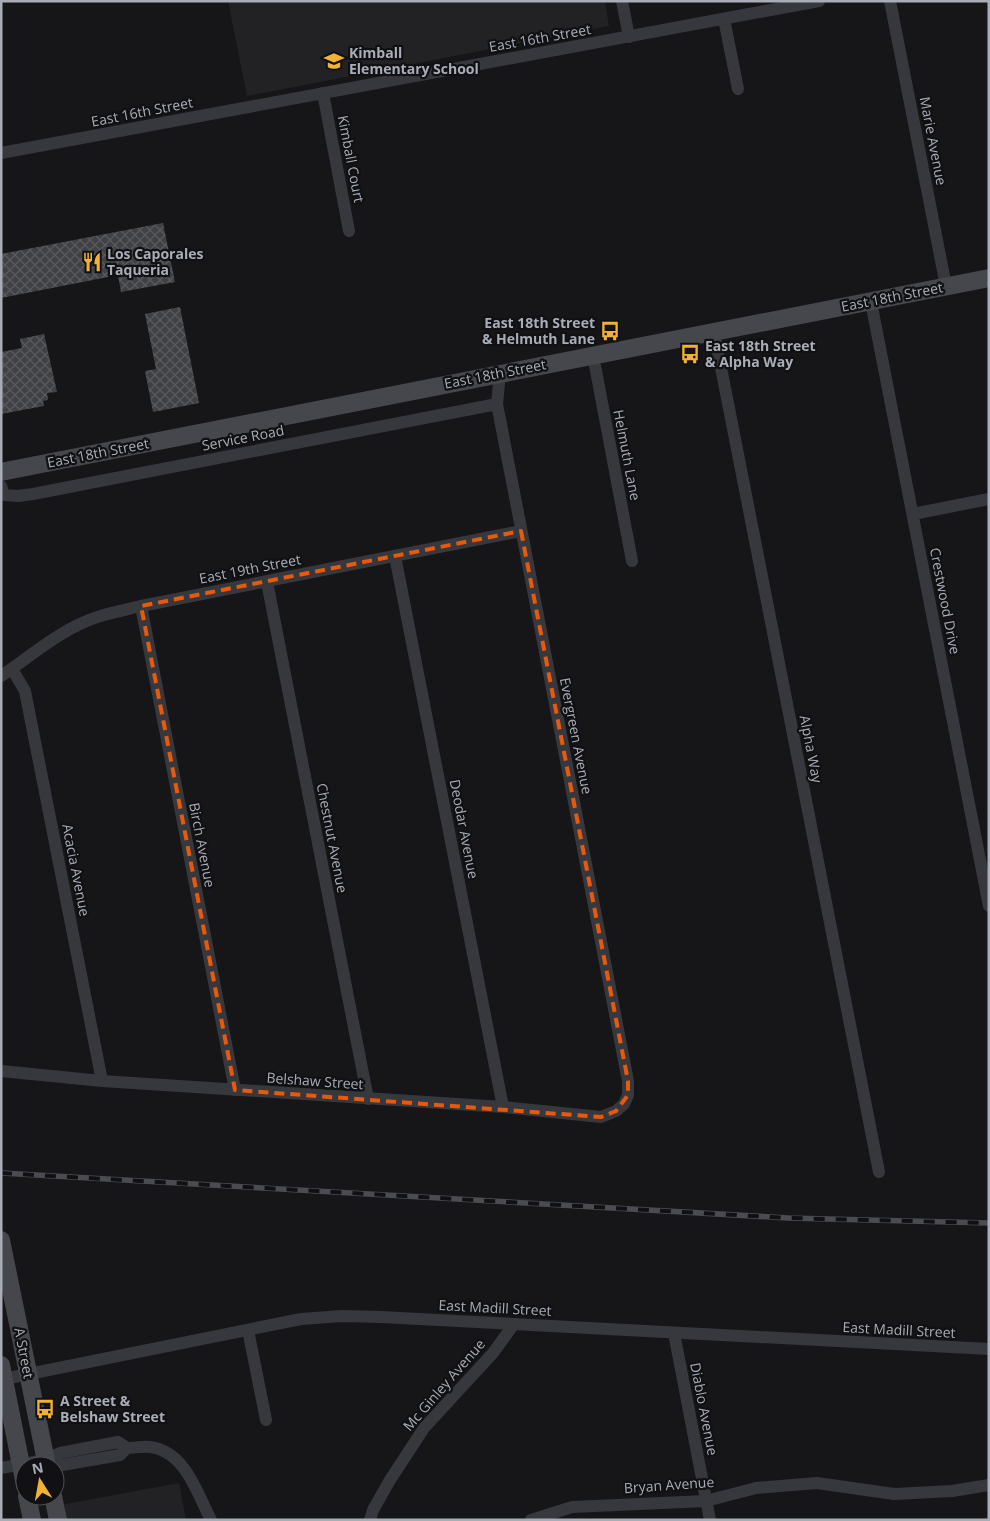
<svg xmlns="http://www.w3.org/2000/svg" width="990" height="1521" font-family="'Open Sans',sans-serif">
<defs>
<pattern id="building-cross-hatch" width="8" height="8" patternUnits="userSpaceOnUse" patternTransform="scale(1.25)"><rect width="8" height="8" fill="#404145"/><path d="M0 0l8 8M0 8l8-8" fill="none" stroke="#595a5e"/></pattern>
</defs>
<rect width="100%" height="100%" fill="#161618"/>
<g fill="#222225">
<path d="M228,1H605L609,26L247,96Z"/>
<path d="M179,1483L186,1520H58L55,1506Z"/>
</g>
<g fill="url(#building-cross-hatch)">
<path d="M163,223L175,282L121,292L118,275L1,298V254Z"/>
<path d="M180,307L199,403L153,412L145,371L156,369L145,314Z"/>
<path d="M44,334L57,392L47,393L48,400L43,401L44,406L1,414V352L22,348L20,339Z"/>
</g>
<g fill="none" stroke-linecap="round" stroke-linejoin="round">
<g stroke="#37383d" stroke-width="12">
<path d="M622,1L629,37"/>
<path d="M890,1L946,286"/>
<path d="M724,19L738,89"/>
<path d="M323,93L349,231"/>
<path d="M1,153L819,1"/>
<path d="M871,302L989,906"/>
<path d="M714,332L879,1172"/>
<path d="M593,355L632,561"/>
<path d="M1,486L4,495L18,496L33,494L497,404"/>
<path d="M913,514L989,499"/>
<path d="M395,556L503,1107"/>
<path d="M267,582L368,1099"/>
<path d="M141,606L235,1090"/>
<path d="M12,669L25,691L102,1081"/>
<path d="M1,676C27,659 50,638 78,625C97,615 120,611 141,606L521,531"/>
<path d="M1,1071L102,1081L503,1107L601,1117L616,1111L624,1104L628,1095V1081L497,404L500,373"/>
<path d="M248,1330L266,1420"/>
<path d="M674,1333L710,1520"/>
<path d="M4,1379L301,1319L342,1316L381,1317L989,1349"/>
<path d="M45,1460L62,1465L120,1455L127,1448"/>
<path d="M1,1468L45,1460L60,1453L118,1442L127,1448C134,1448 143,1446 150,1447C185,1451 197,1493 211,1520"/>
<path d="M370,1520L373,1510L390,1480L424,1428L493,1353L514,1324"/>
<path d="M531,1520L572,1507L706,1501L756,1488L817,1483L894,1494L952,1491L989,1485"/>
</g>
<g stroke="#45474d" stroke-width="18">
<path d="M1,472L989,278"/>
<path d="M1,1240L47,1466"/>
<path d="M1,1365L25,1485"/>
<path d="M27,1496L32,1520"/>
<path d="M53,1496L58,1520"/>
</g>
<defs>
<path id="rail" d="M1,1173L788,1218L989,1223"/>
</defs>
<use href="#rail" stroke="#4a4c52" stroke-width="5.5"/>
<use href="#rail" stroke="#111113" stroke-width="4" stroke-dasharray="11" stroke-linecap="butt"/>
</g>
<path fill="none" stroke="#e8590c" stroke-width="4" stroke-dasharray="10 6" stroke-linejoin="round" d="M521,531L628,1081V1095L616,1111L601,1117L235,1090L141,606Z"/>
<defs>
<symbol id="school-bare" viewBox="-9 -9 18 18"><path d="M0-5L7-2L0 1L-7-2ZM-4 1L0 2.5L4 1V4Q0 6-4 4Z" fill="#f2b134" stroke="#111113" stroke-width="2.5" paint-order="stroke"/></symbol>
<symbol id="restaurant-bare" viewBox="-9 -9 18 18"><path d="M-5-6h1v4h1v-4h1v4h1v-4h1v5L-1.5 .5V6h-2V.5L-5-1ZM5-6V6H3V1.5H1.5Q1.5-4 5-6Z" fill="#f2b134" stroke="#111113" stroke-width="2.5" paint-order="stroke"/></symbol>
<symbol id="bus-bare" viewBox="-9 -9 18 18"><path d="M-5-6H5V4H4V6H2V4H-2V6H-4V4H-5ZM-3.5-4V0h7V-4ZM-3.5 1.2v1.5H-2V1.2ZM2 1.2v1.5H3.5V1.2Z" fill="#f2b134" stroke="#111113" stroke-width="2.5" paint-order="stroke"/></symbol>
</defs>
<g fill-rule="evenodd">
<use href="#school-bare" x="320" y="47" width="28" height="28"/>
<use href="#restaurant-bare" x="78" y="248" width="28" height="28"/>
<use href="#bus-bare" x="596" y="317" width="28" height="28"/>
<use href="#bus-bare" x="676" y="340" width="28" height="28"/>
<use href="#bus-bare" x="31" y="1395" width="28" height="28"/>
</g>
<g text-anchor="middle" stroke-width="4.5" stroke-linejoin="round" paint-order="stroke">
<g font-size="14" fill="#a8adb8" stroke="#111113">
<text transform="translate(540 38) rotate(-10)" y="5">East 16th Street</text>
<text transform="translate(142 112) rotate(-11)" y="5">East 16th Street</text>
<text transform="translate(933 141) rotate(79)" y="5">Marie Avenue</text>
<text transform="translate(351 159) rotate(79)" y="5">Kimball Court</text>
<text transform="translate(892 297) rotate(-11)" y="5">East 18th Street</text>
<text transform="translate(495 374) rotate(-11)" y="5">East 18th Street</text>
<text transform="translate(243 438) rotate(-11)" y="5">Service Road</text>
<text transform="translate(98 453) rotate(-11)" y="5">East 18th Street</text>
<text transform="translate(627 455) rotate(79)" y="5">Helmuth Lane</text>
<text transform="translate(250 569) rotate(-11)" y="5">East 19th Street</text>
<text transform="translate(945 601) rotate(79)" y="5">Crestwood Drive</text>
<text transform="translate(576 736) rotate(79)" y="5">Evergreen Avenue</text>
<text transform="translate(811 749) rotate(79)" y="5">Alpha Way</text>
<text transform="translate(464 829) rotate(79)" y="5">Deodar Avenue</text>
<text transform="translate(332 838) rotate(79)" y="5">Chestnut Avenue</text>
<text transform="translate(202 845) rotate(79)" y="5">Birch Avenue</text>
<text transform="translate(76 870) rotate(79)" y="5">Acacia Avenue</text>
<text transform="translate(315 1081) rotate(4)" y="5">Belshaw Street</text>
<text transform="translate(495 1308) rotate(3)" y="5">East Madill Street</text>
<text transform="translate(899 1330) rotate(3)" y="5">East Madill Street</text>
<text transform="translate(24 1353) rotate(79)" y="5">A Street</text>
<text transform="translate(444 1385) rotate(-49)" y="5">Mc Ginley Avenue</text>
<text transform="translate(704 1409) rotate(79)" y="5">Diablo Avenue</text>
<text transform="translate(669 1485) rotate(-4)" y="5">Bryan Avenue</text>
</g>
<g font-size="14" font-weight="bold" fill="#a8adb8" stroke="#111113" text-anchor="start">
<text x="349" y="58">Kimball<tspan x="349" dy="16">Elementary School</tspan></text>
<text x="107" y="259">Los Caporales<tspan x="107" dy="16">Taqueria</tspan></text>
<text x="595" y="328" text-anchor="end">East 18th Street<tspan x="595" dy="16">&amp; Helmuth Lane</tspan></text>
<text x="705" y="351">East 18th Street<tspan x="705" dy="16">&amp; Alpha Way</tspan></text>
<text x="60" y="1406">A Street &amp;<tspan x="60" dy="16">Belshaw Street</tspan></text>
</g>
</g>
<rect width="990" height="1521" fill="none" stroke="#a8adb8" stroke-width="5"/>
<g transform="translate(40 1481) rotate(349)"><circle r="24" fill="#111113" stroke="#4d4f55"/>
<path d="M0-4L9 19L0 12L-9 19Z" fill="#f2b134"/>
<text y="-8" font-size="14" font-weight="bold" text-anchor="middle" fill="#a8adb8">N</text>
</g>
</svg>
